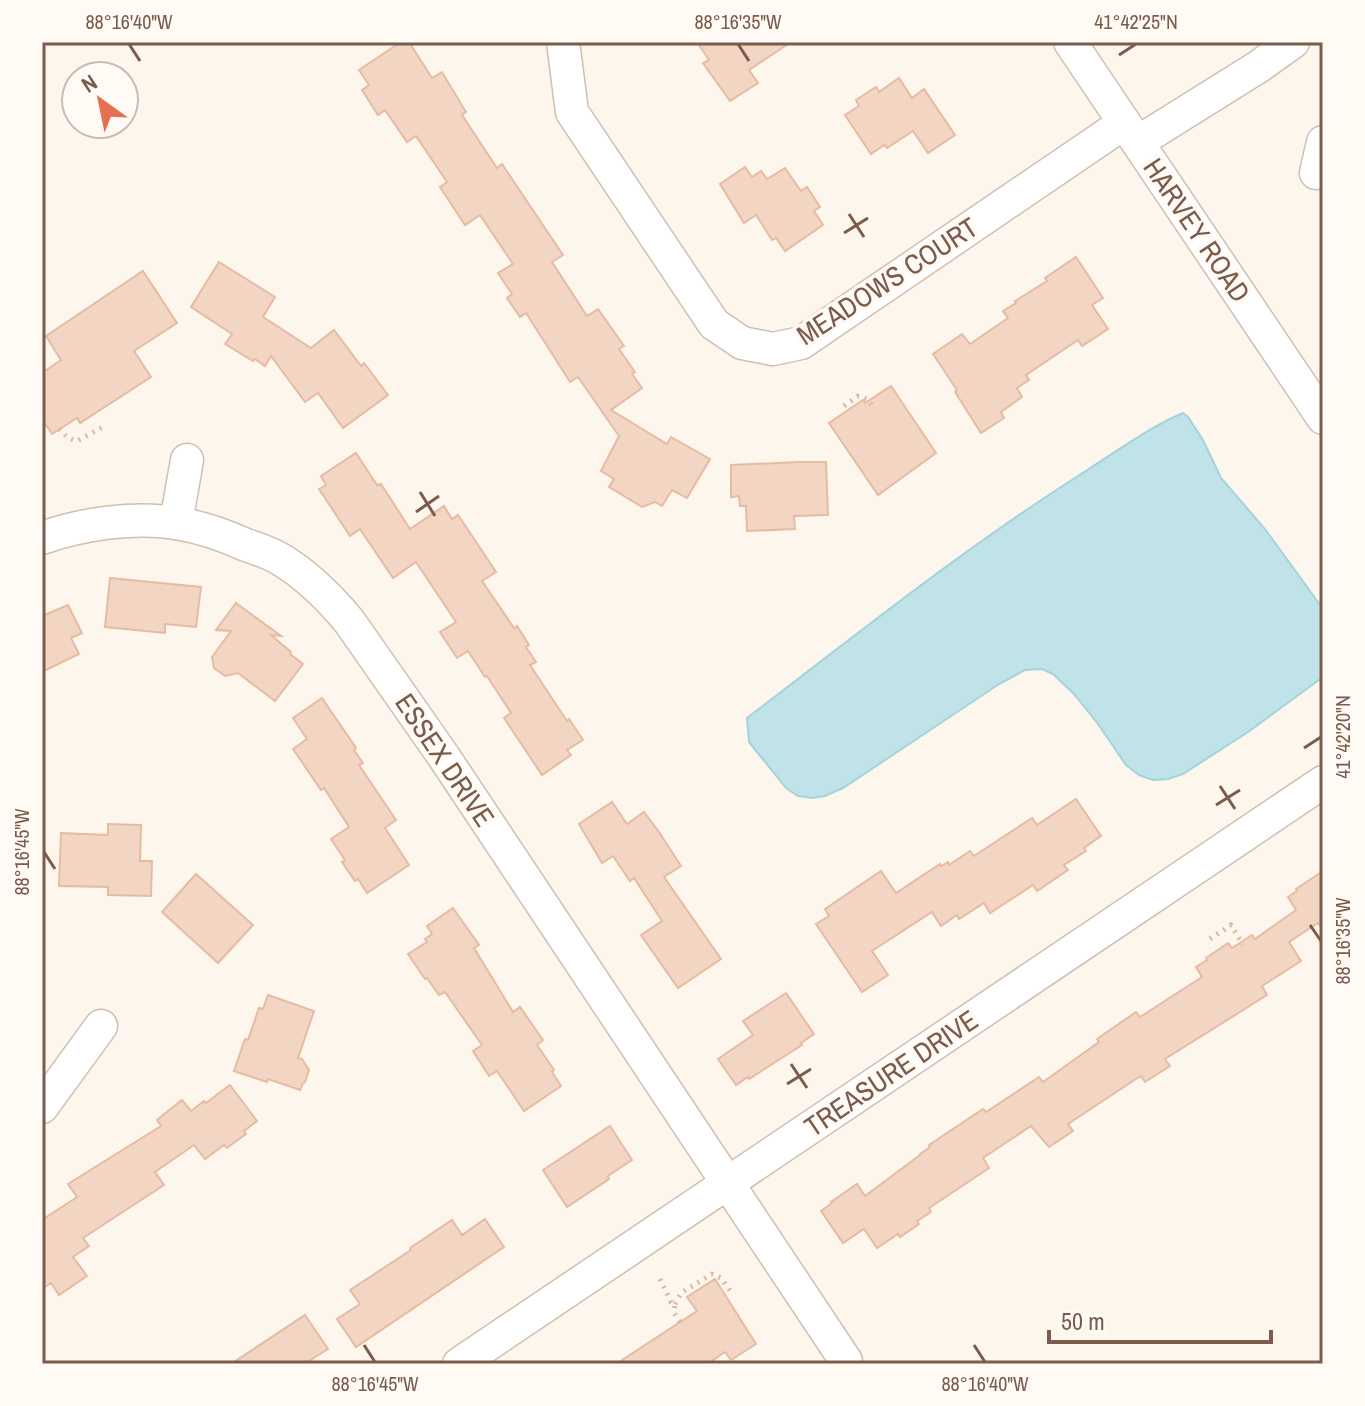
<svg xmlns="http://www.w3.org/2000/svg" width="1365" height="1406" font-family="'Archivo Narrow',sans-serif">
<rect width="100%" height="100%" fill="#fdf6ec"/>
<path fill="#bfe3e8" stroke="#a5d3da" stroke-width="2" d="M1183,413L1188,417L1203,440L1221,478L1265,529L1323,609V677L1248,732L1183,774L1168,779L1153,780L1139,775L1126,765L1098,724L1074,694L1053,674L1042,669L1025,670L999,684L843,788L825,796L813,798L798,796L786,788L749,742L747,718C856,635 963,549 1078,476C1110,456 1149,427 1183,413Z"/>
<g fill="#f3d5c3" stroke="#e6bba3" stroke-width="2">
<path d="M401,42H409L432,78L442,72L466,112L462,115L497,168L502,164L563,255L552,262L587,316L598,309L624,346L619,349L635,372L632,374L642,388L611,410L667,444L671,437L710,459L687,498L672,490L662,506L655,502L642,507L609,487L614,479L601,471L619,436L578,377L570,382L526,313L520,317L507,298L512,294L498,273L513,264L480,215L465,225L440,187L447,182L416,136L407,142L385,110L378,115L362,90L369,85L359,70Z"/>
<path d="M697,42H791L749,70L758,83L730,101L703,63L709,60Z"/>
<path d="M899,78L912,98L924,89L955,135L928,153L913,131L887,148L884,145L871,154L845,115L859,106L856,100L876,87L879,92Z"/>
<path d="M745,167L752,177L761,171L767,179L785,168L801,191L807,187L820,207L814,211L823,225L785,251L776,238L772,240L756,215L744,223L720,184Z"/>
<path d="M1076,257L1103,298L1092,305L1108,329L1082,346L1078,340L1026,375L1029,380L1017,388L1022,397L1001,412L1004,418L981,433L955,392L957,390L933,354L962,334L970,344L1008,318L1003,311L1016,303L1015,301L1047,281L1045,278Z"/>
<path d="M219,262L275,297L263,317L311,348L334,330L361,366L364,363L388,395L343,428L318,393L305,402L271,356L265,366L255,359L253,361L225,344L232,334L191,307Z"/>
<path d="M143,271L177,323L134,351L151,377L80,423L77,418L52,434L42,419V373L61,360L46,336Z"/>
<path d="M891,386L936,453L878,495L829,423L863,400L865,403Z"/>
<path d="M356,453L377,485L381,484L410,529L444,506L452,519L458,515L496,572L482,581L514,628L517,626L529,645L526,647L536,662L530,665L567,721L569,719L583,740L567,750L571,755L542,775L504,718L511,713L487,676L485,677L468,651L457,658L440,632L456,622L416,562L393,578L360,529L350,536L319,489L326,485L321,476Z"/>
<path d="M799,462H826L828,515L794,516L795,529L747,531L746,506H740L739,496L731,497V465Z"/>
<path d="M110,578L201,587L196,627L165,624V633L105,627Z"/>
<path d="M236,603L281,636L271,635L291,652L290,654L303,664L275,701L238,673L225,676L214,668L212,657L231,631L216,630Z"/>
<path d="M68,605L82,633L71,638L79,654L42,672V616Z"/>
<path d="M322,698L356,748L354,750L363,763L359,765L396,820L385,828L409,865L367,893L358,879L355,881L342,862L345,860L331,839L349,827L324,788L321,790L293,749L307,739L293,718Z"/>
<path d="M1076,799L1101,836L1084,848L1086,851L1064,865L1068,870L1037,891L1033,885L990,913L984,903L959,919L957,915L941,926L932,912L872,951L888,975L862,992L816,924L829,916L825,909L881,871L896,893L940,864L941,866L948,862L949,865L970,851L974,856L1032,818L1037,825Z"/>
<path d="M612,802L627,824L644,812L659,832L681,866L664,877L721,959L678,988L641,935L662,921L634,878L630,881L613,856L602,863L579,824Z"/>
<path d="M108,824L141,825L140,861H152L151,896L108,895V887L59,886L61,833L108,835Z"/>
<path d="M1323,871V930L1318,923L1289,942L1301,961L1262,986L1267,995L1165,1059L1170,1066L1145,1082L1141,1076L1139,1077L1068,1124L1073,1131L1049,1147L1031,1126L983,1158L989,1168L929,1208L931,1212L917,1221L919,1224L900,1237L898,1234L877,1248L864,1229L843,1243L821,1211L832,1203L831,1202L857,1184L865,1196L920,1155V1154L930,1147L929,1145L983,1109L986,1112L1039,1077L1043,1082L1099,1042L1097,1039L1136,1012L1140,1017L1202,977L1196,967L1207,960L1206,958L1228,943L1232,948L1252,935L1255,939L1296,910L1288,897L1297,891L1296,889Z"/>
<path d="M196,874L253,925L218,963L162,912Z"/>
<path d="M453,908L479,945L474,948L513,1012L520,1007L543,1040L537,1045L554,1070L552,1072L561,1086L524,1111L497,1071L489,1076L473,1051L482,1045L445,992L439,995L427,978L425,979L408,954L427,942L425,939L432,934L427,926Z"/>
<path d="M786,993L814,1034L801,1043L802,1045L749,1079L748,1077L736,1085L718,1059L753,1035L743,1021Z"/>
<path d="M268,995L314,1011L298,1058L302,1059L309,1070L305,1082L303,1083L300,1090L268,1079L267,1082L234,1071L245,1039L248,1040L259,1008L263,1009Z"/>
<path d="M230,1085L257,1121L244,1131L246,1134L227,1148L224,1145L205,1159L194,1145L155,1172L164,1185L83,1238L89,1246L73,1257L87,1276L59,1295L51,1283L42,1289V1220L77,1197L68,1184L161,1126L157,1120L182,1100L191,1111L204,1101L206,1103Z"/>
<path d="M610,1126L632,1160L608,1176L609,1179L567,1207L543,1170Z"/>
<path d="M485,1219L504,1247L356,1347L337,1319L360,1304L350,1290L411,1250L410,1248L452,1220L462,1235Z"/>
<path d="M715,1279L756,1344L731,1360L725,1352L707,1364H616L697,1311L687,1297Z"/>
<path d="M305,1315L328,1349L304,1364H231Z"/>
</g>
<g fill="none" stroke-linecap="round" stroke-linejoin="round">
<defs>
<g id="minor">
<path d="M563,42L572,112L714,324L742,343L773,349L801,343L1124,123"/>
<path d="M1070,42L1323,418"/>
<path d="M1138,142L1258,67L1293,42"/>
<path d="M1316,173L1323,142"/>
<path d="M176,523L187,460"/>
<path d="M42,538C81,524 135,516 176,523C200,527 224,535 246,545C258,549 270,553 280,559C307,575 329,597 349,621L444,757L846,1361"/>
<path d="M42,1107L101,1026"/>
<path d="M459,1364L1323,782"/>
</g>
</defs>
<use href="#minor" stroke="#d1beb0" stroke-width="35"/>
<g stroke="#d9b8a5" stroke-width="5" stroke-dasharray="2 6" stroke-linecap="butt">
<path d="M844,406L858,396L867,399L874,408"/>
<path d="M59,429L68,438L77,441L103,427"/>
<path d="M1210,939L1231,925L1243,945"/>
<path d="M660,1279L671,1302L675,1304L674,1313L680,1322"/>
<path d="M675,1304L681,1293L712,1274L721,1278L731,1292"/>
</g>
<use href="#minor" stroke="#fff" stroke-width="32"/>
</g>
<path fill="none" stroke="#7a5c4d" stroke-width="3" d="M129,44L140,61M738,44L749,61M1119,55L1136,44M849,214L864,237M844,233L868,218M420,492L435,516M416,512L439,496M1304,748L1321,737M1220,786L1235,809M1216,805L1240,790M44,852L55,869M1310,925L1321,941M791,1064L807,1088M787,1084L811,1069M364,1345L375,1362M974,1345L985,1362"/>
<g text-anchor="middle" stroke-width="7" stroke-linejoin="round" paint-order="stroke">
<g font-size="28" fill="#7a5c4d" stroke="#fffaf3">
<text transform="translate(1197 230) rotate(56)" y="10">HARVEY ROAD</text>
<text transform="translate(887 281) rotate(-33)" y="10">MEADOWS COURT</text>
<text transform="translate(445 760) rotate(56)" y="10">ESSEX DRIVE</text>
<text transform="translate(891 1073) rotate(-34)" y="10">TREASURE DRIVE</text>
</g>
</g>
<rect width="1365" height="1406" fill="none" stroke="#fffaf3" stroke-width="88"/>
<g transform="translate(100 100) rotate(327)"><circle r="38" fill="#fffaf3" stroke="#cabbb1" stroke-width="2"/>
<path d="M0-6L14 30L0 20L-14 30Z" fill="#e76f51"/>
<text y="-12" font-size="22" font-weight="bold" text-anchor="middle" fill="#7a5c4d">N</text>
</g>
<path d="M1049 1330v12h222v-12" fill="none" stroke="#7a5c4d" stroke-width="4"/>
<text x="1061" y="1330" font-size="24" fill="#7a5c4d" stroke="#fffaf3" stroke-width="6" paint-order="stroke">50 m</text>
<rect x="44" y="44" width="1277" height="1318" fill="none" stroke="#7a5c4d" stroke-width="3"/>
<g font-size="20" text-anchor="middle" fill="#7a5c4d">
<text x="129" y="29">88°16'40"W</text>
<text x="738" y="29">88°16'35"W</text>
<text x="1136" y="29">41°42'25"N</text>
<text transform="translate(1343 737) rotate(-90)" y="7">41°42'20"N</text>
<text transform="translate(22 852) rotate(-90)" y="7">88°16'45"W</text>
<text transform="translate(1343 941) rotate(-90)" y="7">88°16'35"W</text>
<text x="375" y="1391">88°16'45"W</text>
<text x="985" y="1391">88°16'40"W</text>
</g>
</svg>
